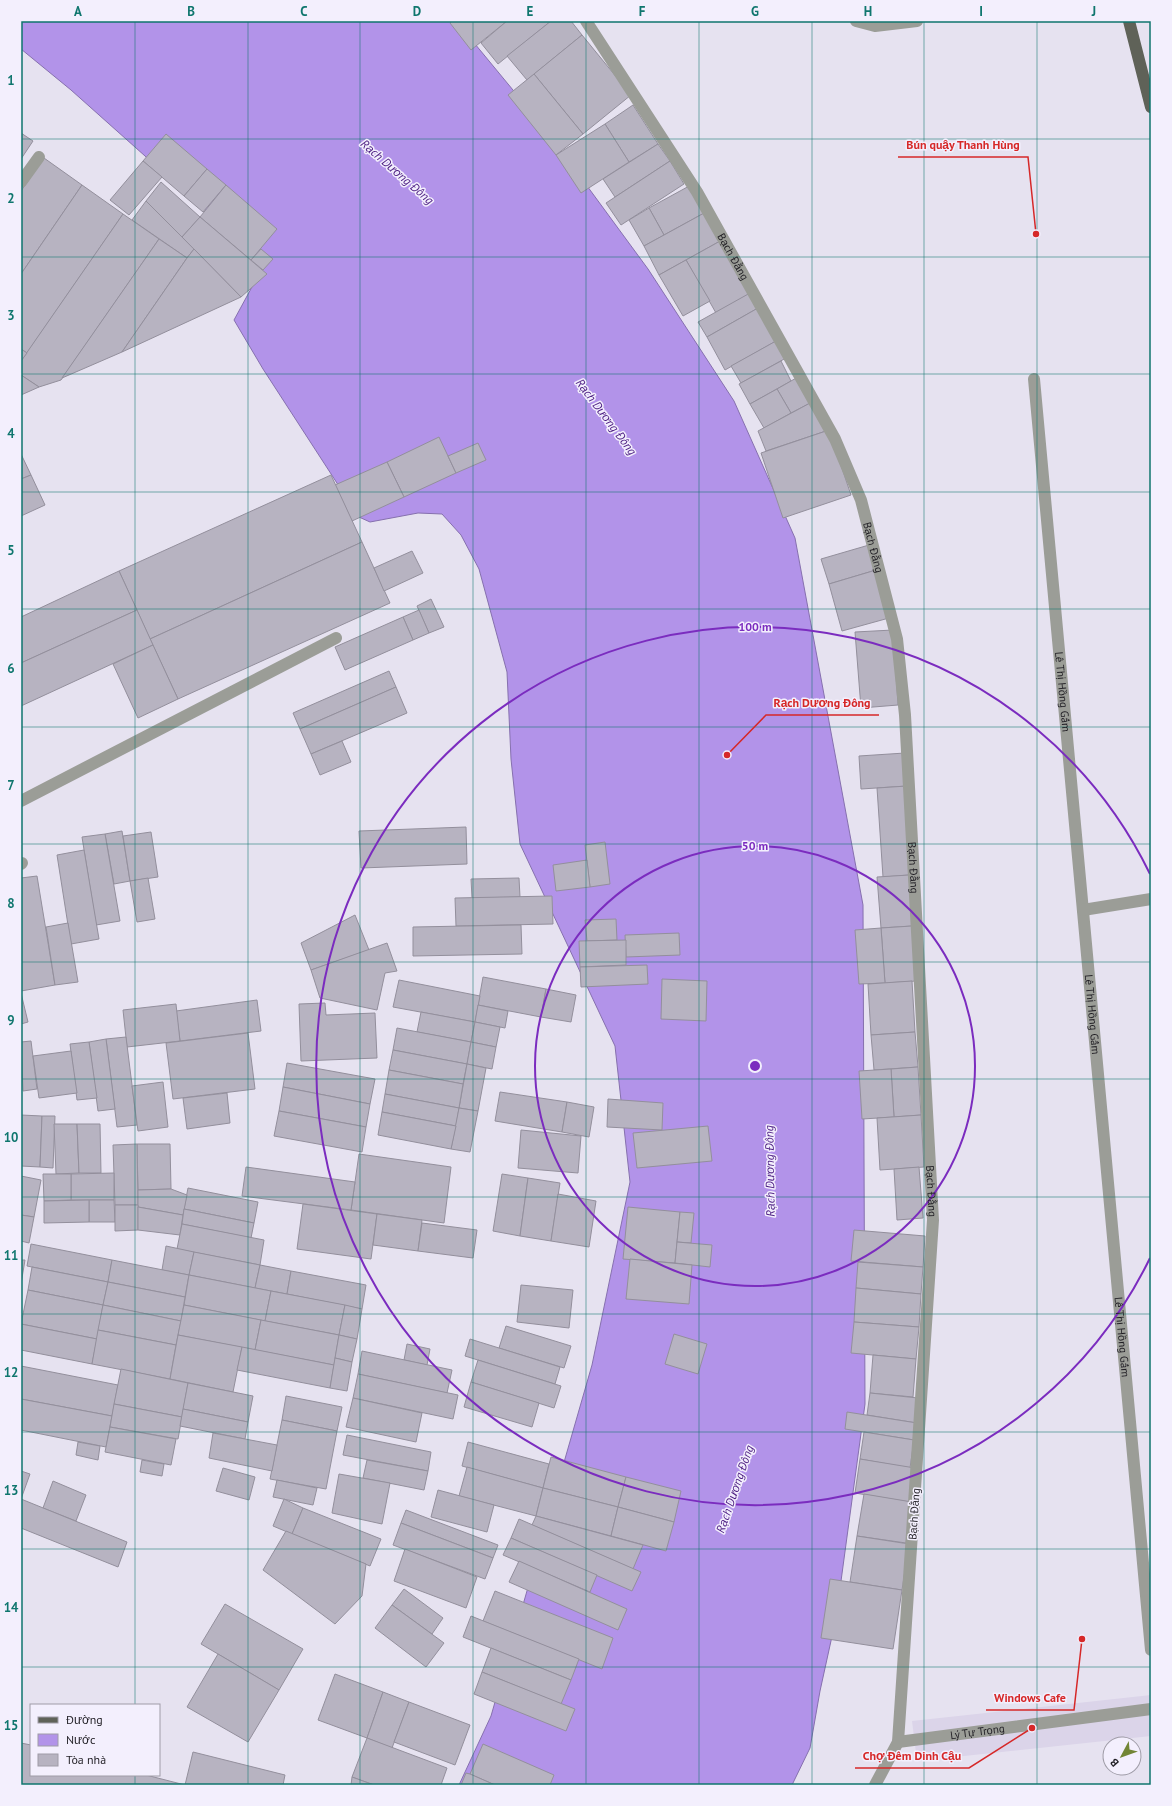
<svg xmlns="http://www.w3.org/2000/svg" width="1172" height="1806" font-family="'PT Sans',sans-serif">
<rect width="100%" height="100%" fill="#e6e2f0"/>
<path fill="#dbd4e9" d="M1151,1695V1736L917,1761L912,1721Z"/>
<path fill="#b293e9" stroke="#8670ae" d="M21,21H456L546,130L648,269L734,401L795,538L863,905L865,1404L836,1618L820,1691L810,1748L792,1785H459L491,1716L592,1365L630,1182L615,1046L520,844L511,759L507,672L479,569L461,535L442,514L418,513L370,522L359,517L263,369L234,320L265,263L71,90L21,49Z"/>
<g fill="#b7b3c1" stroke="#938f9c">
<path d="M452,21H507L471,50L450,23Z"/>
<path d="M507,21H551L498,64L481,43Z"/>
<path d="M551,21H571L582,35L527,80L507,56Z"/>
<path d="M582,35L631,95L583,134L534,74Z"/>
<path d="M534,74L583,134L556,155L508,95Z"/>
<path d="M633,105L658,144L629,162L605,124Z"/>
<path d="M605,124L629,162L581,193L556,155Z"/>
<path d="M21,133L33,141L21,159Z"/>
<path d="M166,134L207,169L184,196L143,161Z"/>
<path d="M658,144L670,161L615,197L603,179Z"/>
<path d="M44,158L82,185L21,274V191Z"/>
<path d="M143,161L162,177L129,215L110,200Z"/>
<path d="M670,161L684,184L621,225L606,203Z"/>
<path d="M207,169L226,185L203,212L184,196Z"/>
<path d="M161,182L200,217L182,237L146,201Z"/>
<path d="M82,185L123,214L27,353L21,349V274Z"/>
<path d="M226,185L277,229L251,260L200,217Z"/>
<path d="M691,185L706,212L664,235L649,208Z"/>
<path d="M146,201L194,249L187,258L132,220Z"/>
<path d="M649,208L664,235L644,246L629,220Z"/>
<path d="M706,212L722,240L659,275L644,246Z"/>
<path d="M123,214L159,239L61,380L39,387L21,375V361Z"/>
<path d="M200,217L267,274L241,297L182,237Z"/>
<path d="M159,239L187,258L122,352L62,378Z"/>
<path d="M722,240L751,293L716,313L686,260Z"/>
<path d="M194,249L241,297L122,352L187,258Z"/>
<path d="M261,249L273,259L263,270L251,260Z"/>
<path d="M686,260L710,301L683,316L659,275Z"/>
<path d="M750,293L758,308L707,337L698,322Z"/>
<path d="M758,308L776,341L725,370L707,337Z"/>
<path d="M776,341L786,358L741,383L731,366Z"/>
<path d="M21,349L27,353L21,361Z"/>
<path d="M781,361L791,381L750,404L739,384Z"/>
<path d="M21,375L39,387L21,395Z"/>
<path d="M798,377L812,402L791,413L777,389Z"/>
<path d="M777,389L791,413L764,428L750,404Z"/>
<path d="M812,402L829,430L766,451L758,431Z"/>
<path d="M829,430L851,495L783,518L761,453Z"/>
<path d="M439,437L456,473L404,497L387,462Z"/>
<path d="M478,443L486,460L456,473L448,456Z"/>
<path d="M21,454L31,475L21,479Z"/>
<path d="M387,462L404,497L352,521L335,485Z"/>
<path d="M31,475L45,505L21,516V479Z"/>
<path d="M331,475L362,542L150,639L119,571Z"/>
<path d="M362,542L390,603L178,699L150,639Z"/>
<path d="M869,545L876,570L829,584L821,559Z"/>
<path d="M412,551L423,573L384,591L374,568Z"/>
<path d="M876,570L889,618L842,631L829,584Z"/>
<path d="M119,571L137,610L21,663V617Z"/>
<path d="M431,599L444,627L429,633L417,606Z"/>
<path d="M137,610L153,645L21,706V663Z"/>
<path d="M419,610L429,633L413,640L403,617Z"/>
<path d="M403,617L413,640L345,670L335,647Z"/>
<path d="M893,630L898,705L861,708L855,632Z"/>
<path d="M153,645L178,699L138,718L113,664Z"/>
<path d="M389,671L396,687L300,729L293,713Z"/>
<path d="M396,687L407,713L311,754L300,729Z"/>
<path d="M342,741L351,762L320,775L311,754Z"/>
<path d="M905,753L907,786L861,789L859,756Z"/>
<path d="M907,786L909,875L883,877L877,788Z"/>
<path d="M466,827L467,864L361,868L359,831Z"/>
<path d="M122,831L130,881L114,884L105,834Z"/>
<path d="M151,832L158,877L130,881L123,836Z"/>
<path d="M105,834L120,921L96,925L82,837Z"/>
<path d="M605,842L610,884L590,887L585,845Z"/>
<path d="M84,850L99,939L71,944L57,855Z"/>
<path d="M587,860L590,887L556,891L553,865Z"/>
<path d="M909,875L912,926L881,928L877,877Z"/>
<path d="M37,876L55,985L21,991V878Z"/>
<path d="M148,878L155,919L137,922L130,881Z"/>
<path d="M519,878L520,897L472,898L471,879Z"/>
<path d="M552,896L553,924L456,926L455,898Z"/>
<path d="M355,915L369,950L311,970L301,943Z"/>
<path d="M616,919L617,940L587,941L585,920Z"/>
<path d="M68,923L78,982L55,985L46,927Z"/>
<path d="M521,925L522,954L413,956V927Z"/>
<path d="M912,926L916,981L885,983L881,928Z"/>
<path d="M881,928L885,983L859,984L855,930Z"/>
<path d="M679,933L680,955L626,957L625,935Z"/>
<path d="M626,940V965L580,967L579,941Z"/>
<path d="M387,943L397,971L385,973L377,1010L320,998L311,970Z"/>
<path d="M647,965L648,984L581,987L580,967Z"/>
<path d="M483,977L546,989L541,1017L478,1005Z"/>
<path d="M662,979L707,981L706,1021L661,1019Z"/>
<path d="M399,980L480,996L475,1022L393,1007Z"/>
<path d="M912,981L915,1032L871,1035L868,984Z"/>
<path d="M546,989L576,995L571,1022L541,1017Z"/>
<path d="M21,993L28,1022L21,1024Z"/>
<path d="M257,1000L261,1031L180,1041L176,1011Z"/>
<path d="M325,1003L326,1015L375,1013L377,1058L301,1061L299,1004Z"/>
<path d="M176,1004L180,1041L127,1047L123,1010Z"/>
<path d="M478,1005L508,1011L505,1028L475,1022Z"/>
<path d="M421,1012L475,1022L471,1042L417,1032Z"/>
<path d="M475,1022L500,1027L496,1047L471,1042Z"/>
<path d="M397,1028L471,1042L467,1064L393,1050Z"/>
<path d="M915,1032L918,1067L874,1070L871,1035Z"/>
<path d="M248,1033L255,1089L173,1099L166,1043Z"/>
<path d="M126,1037L137,1125L117,1127L106,1039Z"/>
<path d="M106,1039L115,1109L98,1111L89,1042Z"/>
<path d="M31,1041L37,1089L23,1091L21,1042Z"/>
<path d="M89,1042L97,1098L77,1100L70,1044Z"/>
<path d="M471,1042L496,1047L492,1069L467,1064Z"/>
<path d="M393,1050L467,1064L463,1084L389,1070Z"/>
<path d="M71,1051L77,1093L39,1098L33,1056Z"/>
<path d="M287,1063L375,1079L370,1104L283,1087Z"/>
<path d="M467,1064L486,1068L478,1111L459,1108Z"/>
<path d="M918,1067L921,1115L894,1117L891,1069Z"/>
<path d="M891,1069L894,1117L862,1119L859,1071Z"/>
<path d="M389,1070L463,1084L459,1108L385,1094Z"/>
<path d="M163,1082L168,1127L138,1131L132,1086Z"/>
<path d="M283,1087L370,1104L366,1127L279,1111Z"/>
<path d="M500,1092L567,1102L562,1132L495,1121Z"/>
<path d="M227,1093L230,1123L187,1129L183,1098Z"/>
<path d="M385,1094L459,1108L456,1126L382,1112Z"/>
<path d="M608,1099L663,1103L662,1130L607,1127Z"/>
<path d="M567,1102L594,1107L589,1137L562,1132Z"/>
<path d="M459,1108L478,1111L470,1152L451,1149Z"/>
<path d="M279,1111L366,1127L362,1152L274,1136Z"/>
<path d="M382,1112L456,1126L451,1149L378,1135Z"/>
<path d="M21,1115L42,1116L40,1167L21,1166Z"/>
<path d="M921,1115L924,1167L880,1170L877,1118Z"/>
<path d="M42,1116H55L53,1168L40,1167Z"/>
<path d="M54,1124H77L79,1173L56,1174Z"/>
<path d="M77,1124H100L101,1173H79Z"/>
<path d="M708,1126L712,1161L637,1168L633,1133Z"/>
<path d="M521,1130L581,1136L578,1173L518,1168Z"/>
<path d="M137,1144H170L171,1189L138,1190Z"/>
<path d="M137,1144L138,1205H115L113,1145Z"/>
<path d="M359,1154L451,1167L444,1223L351,1210Z"/>
<path d="M246,1167L355,1182L351,1210L242,1196Z"/>
<path d="M919,1167L923,1218L897,1220L894,1169Z"/>
<path d="M114,1173V1200H71V1174Z"/>
<path d="M43,1174H71V1200L44,1201Z"/>
<path d="M502,1174L528,1178L520,1236L493,1231Z"/>
<path d="M21,1176L41,1180L34,1217L21,1215Z"/>
<path d="M528,1178L560,1183L551,1241L520,1236Z"/>
<path d="M188,1188L258,1202L254,1223L184,1209Z"/>
<path d="M171,1189L187,1195L183,1215L138,1207V1190Z"/>
<path d="M558,1194L596,1201L589,1247L551,1241Z"/>
<path d="M89,1200H114L115,1222H89Z"/>
<path d="M89,1200V1222L44,1223V1201Z"/>
<path d="M303,1204L377,1214L371,1259L297,1249Z"/>
<path d="M115,1205H138V1230L115,1231Z"/>
<path d="M138,1207L183,1215L180,1235L138,1230Z"/>
<path d="M628,1207L680,1212L675,1263L623,1259Z"/>
<path d="M184,1209L254,1223L251,1238L182,1224Z"/>
<path d="M680,1212L694,1213L691,1243L677,1242Z"/>
<path d="M377,1214L422,1220L418,1251L373,1245Z"/>
<path d="M21,1215L34,1217L29,1243L21,1241Z"/>
<path d="M422,1223L477,1230L473,1258L418,1251Z"/>
<path d="M182,1224L264,1240L260,1265L177,1249Z"/>
<path d="M854,1230L925,1236L923,1267L851,1261Z"/>
<path d="M677,1242L712,1245L710,1267L675,1263Z"/>
<path d="M31,1244L112,1260L108,1282L27,1266Z"/>
<path d="M166,1246L194,1252L189,1275L162,1270Z"/>
<path d="M194,1252L260,1265L255,1288L189,1275Z"/>
<path d="M630,1259L692,1265L689,1304L626,1299Z"/>
<path d="M21,1260H25L21,1284Z"/>
<path d="M112,1260L189,1275L185,1297L108,1282Z"/>
<path d="M858,1262L923,1267L921,1294L856,1288Z"/>
<path d="M260,1265L291,1271L287,1294L255,1288Z"/>
<path d="M32,1267L108,1282L103,1305L28,1290Z"/>
<path d="M291,1271L366,1285L362,1309L287,1294Z"/>
<path d="M189,1275L271,1291L265,1321L184,1305Z"/>
<path d="M108,1282L185,1297L181,1321L103,1305Z"/>
<path d="M521,1285L573,1290L569,1328L517,1322Z"/>
<path d="M856,1288L921,1294L919,1327L854,1322Z"/>
<path d="M28,1290L103,1305L97,1339L21,1324Z"/>
<path d="M271,1291L345,1305L339,1335L265,1321Z"/>
<path d="M103,1305L181,1321L176,1345L98,1330Z"/>
<path d="M184,1305L261,1320L255,1350L178,1335Z"/>
<path d="M345,1305L362,1309L357,1339L339,1335Z"/>
<path d="M261,1320L339,1335L334,1365L255,1350Z"/>
<path d="M854,1322L919,1327L916,1359L851,1353Z"/>
<path d="M21,1324L97,1339L92,1364L21,1350Z"/>
<path d="M506,1326L571,1346L564,1368L499,1348Z"/>
<path d="M98,1330L176,1345L170,1379L92,1364Z"/>
<path d="M674,1334L707,1344L698,1374L665,1364Z"/>
<path d="M178,1335L242,1347L233,1392L170,1379Z"/>
<path d="M339,1335L357,1339L352,1362L335,1358Z"/>
<path d="M470,1339L560,1367L555,1384L465,1356Z"/>
<path d="M407,1344L430,1349L427,1365L404,1360Z"/>
<path d="M242,1347L334,1365L330,1388L237,1370Z"/>
<path d="M362,1351L452,1370L447,1393L358,1374Z"/>
<path d="M873,1355L916,1359L913,1397L870,1393Z"/>
<path d="M335,1358L352,1362L347,1391L330,1388Z"/>
<path d="M478,1360L561,1386L554,1408L471,1382Z"/>
<path d="M21,1366L118,1385L112,1416L21,1399Z"/>
<path d="M121,1369L188,1383L182,1417L114,1404Z"/>
<path d="M358,1374L458,1395L453,1419L353,1398Z"/>
<path d="M471,1382L539,1403L532,1427L464,1407Z"/>
<path d="M188,1383L253,1396L248,1422L183,1409Z"/>
<path d="M870,1393L918,1398L917,1423L867,1415Z"/>
<path d="M286,1396L342,1407L337,1431L282,1420Z"/>
<path d="M353,1398L422,1413L416,1442L346,1427Z"/>
<path d="M21,1399L112,1416L106,1447L21,1430Z"/>
<path d="M114,1404L182,1417L178,1439L110,1427Z"/>
<path d="M183,1409L248,1422L245,1439L180,1426Z"/>
<path d="M847,1412L917,1423L914,1440L845,1429Z"/>
<path d="M282,1420L337,1431L326,1489L270,1479Z"/>
<path d="M110,1427L176,1439L171,1465L105,1452Z"/>
<path d="M864,1432L914,1440L910,1468L860,1459Z"/>
<path d="M213,1433L277,1445L272,1471L209,1458Z"/>
<path d="M347,1435L431,1452L428,1471L343,1455Z"/>
<path d="M78,1442L100,1446L98,1460L76,1455Z"/>
<path d="M468,1442L549,1464L543,1488L462,1466Z"/>
<path d="M551,1457L626,1477L618,1507L543,1488Z"/>
<path d="M860,1459L915,1468L909,1502L855,1493Z"/>
<path d="M142,1460L164,1464L162,1476L140,1472Z"/>
<path d="M367,1460L428,1471L424,1490L363,1478Z"/>
<path d="M467,1467L543,1488L536,1516L459,1496Z"/>
<path d="M223,1468L255,1477L249,1500L216,1491Z"/>
<path d="M21,1471L30,1474L21,1499Z"/>
<path d="M339,1474L390,1483L382,1524L332,1513Z"/>
<path d="M626,1477L681,1491L674,1522L618,1507Z"/>
<path d="M277,1480L317,1488L313,1505L273,1497Z"/>
<path d="M53,1481L86,1495L76,1521L43,1508Z"/>
<path d="M543,1488L618,1507L611,1536L536,1516Z"/>
<path d="M438,1490L494,1505L487,1532L431,1517Z"/>
<path d="M864,1494L912,1502L906,1543L857,1536Z"/>
<path d="M21,1499L127,1542L118,1567L21,1528Z"/>
<path d="M284,1499L303,1508L292,1534L273,1526Z"/>
<path d="M618,1507L674,1522L666,1551L611,1536Z"/>
<path d="M303,1508L381,1539L370,1566L292,1534Z"/>
<path d="M406,1510L498,1545L493,1558L401,1523Z"/>
<path d="M536,1516L643,1545L633,1569L532,1525Z"/>
<path d="M519,1519L641,1572L632,1591L511,1538Z"/>
<path d="M401,1523L493,1558L485,1579L393,1545Z"/>
<path d="M286,1531L366,1564L362,1596L335,1624L263,1570Z"/>
<path d="M857,1536L909,1544L902,1590L850,1582Z"/>
<path d="M511,1538L597,1575L590,1592L503,1555Z"/>
<path d="M405,1549L477,1577L466,1608L394,1581Z"/>
<path d="M519,1561L627,1609L618,1630L509,1582Z"/>
<path d="M830,1579L902,1590L893,1649L821,1638Z"/>
<path d="M404,1589L443,1618L432,1634L392,1605Z"/>
<path d="M495,1591L613,1638L602,1669L483,1621Z"/>
<path d="M225,1604L303,1649L279,1690L201,1644Z"/>
<path d="M392,1605L444,1643L426,1667L375,1628Z"/>
<path d="M471,1616L579,1659L571,1680L463,1637Z"/>
<path d="M491,1648L571,1680L561,1704L482,1672Z"/>
<path d="M218,1654L279,1690L248,1742L187,1707Z"/>
<path d="M482,1672L575,1709L566,1731L474,1694Z"/>
<path d="M335,1674L383,1692L367,1738L318,1720Z"/>
<path d="M383,1692L409,1702L392,1748L367,1738Z"/>
<path d="M409,1702L470,1725L455,1765L394,1742Z"/>
<path d="M367,1738L447,1768L441,1785H374L352,1777Z"/>
<path d="M21,1743L31,1745V1775H146L185,1785H21Z"/>
<path d="M483,1744L554,1775L550,1785H495L470,1774Z"/>
<path d="M193,1752L285,1775L283,1785H185Z"/>
<path d="M466,1773L470,1774L495,1785H461Z"/>
<path d="M352,1777L374,1785H351Z"/>
</g>
<g fill="none" stroke-linecap="round" stroke-linejoin="round">
<g stroke="#9b9d97" stroke-width="12">
<path id="s1" d="M586,21L697,192L835,439L861,500L897,639L905,715L933,1220L898,1742L875,1785"/>
<path d="M856,21L875,26L917,21"/>
<path d="M21,182L39,157"/>
<path id="s2" d="M1034,379L1151,1650"/>
<path d="M21,801L336,638"/>
<path d="M21,864L22,863"/>
<path d="M1083,910L1151,899"/>
<path id="s3" d="M898,1742L1151,1709"/>
</g>
<path stroke="#5f6258" stroke-width="12" d="M1129,21L1151,107"/>
</g>
<path fill="none" stroke="#0f766e" stroke-width="1" stroke-opacity="0.55" d="M135,21V1705M248,21V1785M360,21V1785M473,21V1785M586,21V1785M699,21V1785M812,21V1785M924,21V1785M1037,21V1785M21,139H1151M21,257H1151M21,374H1151M21,492H1151M21,609H1151M21,727H1151M21,844H1151M21,962H1151M21,1079H1151M21,1197H1151M21,1314H1151M21,1432H1151M21,1549H1151M21,1667H1151M135,1775V1785"/>
<g fill="none" stroke="#7b2cbf" stroke-width="2">
<circle cx="755" cy="1066" r="220"/>
<path d="M1150 1258A439 439 0 1 1 1150 874"/>
</g>
<g text-anchor="middle" stroke-width="3" stroke-linejoin="round" paint-order="stroke">
<g font-size="11" fill="#211f25" stroke="#f3effd">
<text dy="4" stroke="none"><textPath href="#s1" startOffset="278">Bạch Đằng</textPath></text>
<text dy="4" stroke="none"><textPath href="#s1" startOffset="602">Bạch Đằng</textPath></text>
<text dy="4" stroke="none"><textPath href="#s2" startOffset="314">Lê Thị Hồng Gấm</textPath></text>
<text dy="4" stroke="none"><textPath href="#s1" startOffset="926">Bạch Đằng</textPath></text>
<text dy="4" stroke="none"><textPath href="#s2" startOffset="638">Lê Thị Hồng Gấm</textPath></text>
<text dy="4" stroke="none"><textPath href="#s1" startOffset="1250">Bạch Đằng</textPath></text>
<text dy="4" stroke="none"><textPath href="#s2" startOffset="962">Lê Thị Hồng Gấm</textPath></text>
<text transform="translate(914 1514) rotate(-86)" y="4">Bạch Đằng</text>
<text dy="4" stroke="none"><textPath href="#s3" startOffset="80">Lý Tự Trọng</textPath></text>
</g>
<g font-size="12" font-style="italic" fill="#4c1e82" stroke="#f3effd">
<text transform="translate(397 172) rotate(41)" y="4">Rạch Dương Đông</text>
<text transform="translate(606 417) rotate(53)" y="4">Rạch Dương Đông</text>
<text transform="translate(770 1171) rotate(-91)" y="4">Rạch Dương Đông</text>
<text transform="translate(735 1489) rotate(-71)" y="4">Rạch Dương Đông</text>
</g>
</g>
<circle cx="755" cy="1066" r="6" fill="#7b2cbf" stroke="#f3effd" stroke-width="2"/>
<g font-size="12" text-anchor="middle" font-weight="bold" fill="#7b2cbf" stroke="#f3effd" stroke-width="3" stroke-linejoin="round" paint-order="stroke">
<text x="755" y="631">100 m</text>
<text x="755" y="850">50 m</text>
</g>
<path fill="none" stroke="#d62828" stroke-width="1.5" d="M1036 234L1028 157H898M727 755L766 715H879M1082 1639L1074 1710H986M1032 1728L969 1768H855"/>
<g fill="#d62828" stroke="#f3effd" stroke-width="1.5">
<circle cx="1036" cy="234" r="4"/>
<circle cx="727" cy="755" r="4"/>
<circle cx="1082" cy="1639" r="4"/>
<circle cx="1032" cy="1728" r="4"/>
</g>
<g font-size="12" text-anchor="middle" font-weight="bold" fill="#d62828" stroke="#f3effd" stroke-width="3" stroke-linejoin="round" paint-order="stroke">
<text x="963" y="149">Bún quậy Thanh Hùng</text>
<text x="822" y="707">Rạch Dương Đông</text>
<text x="1030" y="1702">Windows Cafe</text>
<text x="912" y="1760">Chợ Đêm Dinh Cậu</text>
</g>
<rect width="1172" height="1806" fill="none" stroke="#f3effd" stroke-width="44"/>
<rect x="30" y="1704" width="130" height="72" fill="#f3effd" stroke="#9f9ca7"/>
<rect x="38" y="1717" width="20" height="6" fill="#5f6258" stroke="#9f9ca7"/>
<text x="66" y="1724" font-size="12" fill="#211f25">Đường</text>
<rect x="38" y="1734" width="20" height="12" fill="#b293e9" stroke="#9f9ca7"/>
<text x="66" y="1744" font-size="12" fill="#211f25">Nước</text>
<rect x="38" y="1754" width="20" height="12" fill="#b7b3c1" stroke="#9f9ca7"/>
<text x="66" y="1764" font-size="12" fill="#211f25">Tòa nhà</text>
<g transform="translate(1122 1756) rotate(229)"><circle r="19" fill="#f3effd" stroke="#9f9ca7"/>
<path d="M0-3L7 15L0 10L-7 15Z" fill="#728535"/>
<text y="-6" font-size="11" font-weight="bold" text-anchor="middle" fill="#211f25">B</text>
</g>
<rect x="22" y="22" width="1128" height="1762" fill="none" stroke="#0f766e" stroke-width="1.5"/>
<g font-size="13" text-anchor="middle" font-weight="bold" fill="#0f766e">
<text x="78" y="16">A</text>
<text x="191" y="16">B</text>
<text x="304" y="16">C</text>
<text x="417" y="16">D</text>
<text x="530" y="16">E</text>
<text x="642" y="16">F</text>
<text x="755" y="16">G</text>
<text x="868" y="16">H</text>
<text x="981" y="16">I</text>
<text x="1094" y="16">J</text>
<text x="11" y="85">1</text>
<text x="11" y="203">2</text>
<text x="11" y="320">3</text>
<text x="11" y="438">4</text>
<text x="11" y="555">5</text>
<text x="11" y="673">6</text>
<text x="11" y="790">7</text>
<text x="11" y="908">8</text>
<text x="11" y="1025">9</text>
<text x="11" y="1142">10</text>
<text x="11" y="1260">11</text>
<text x="11" y="1377">12</text>
<text x="11" y="1495">13</text>
<text x="11" y="1612">14</text>
<text x="11" y="1730">15</text>
</g>
</svg>
